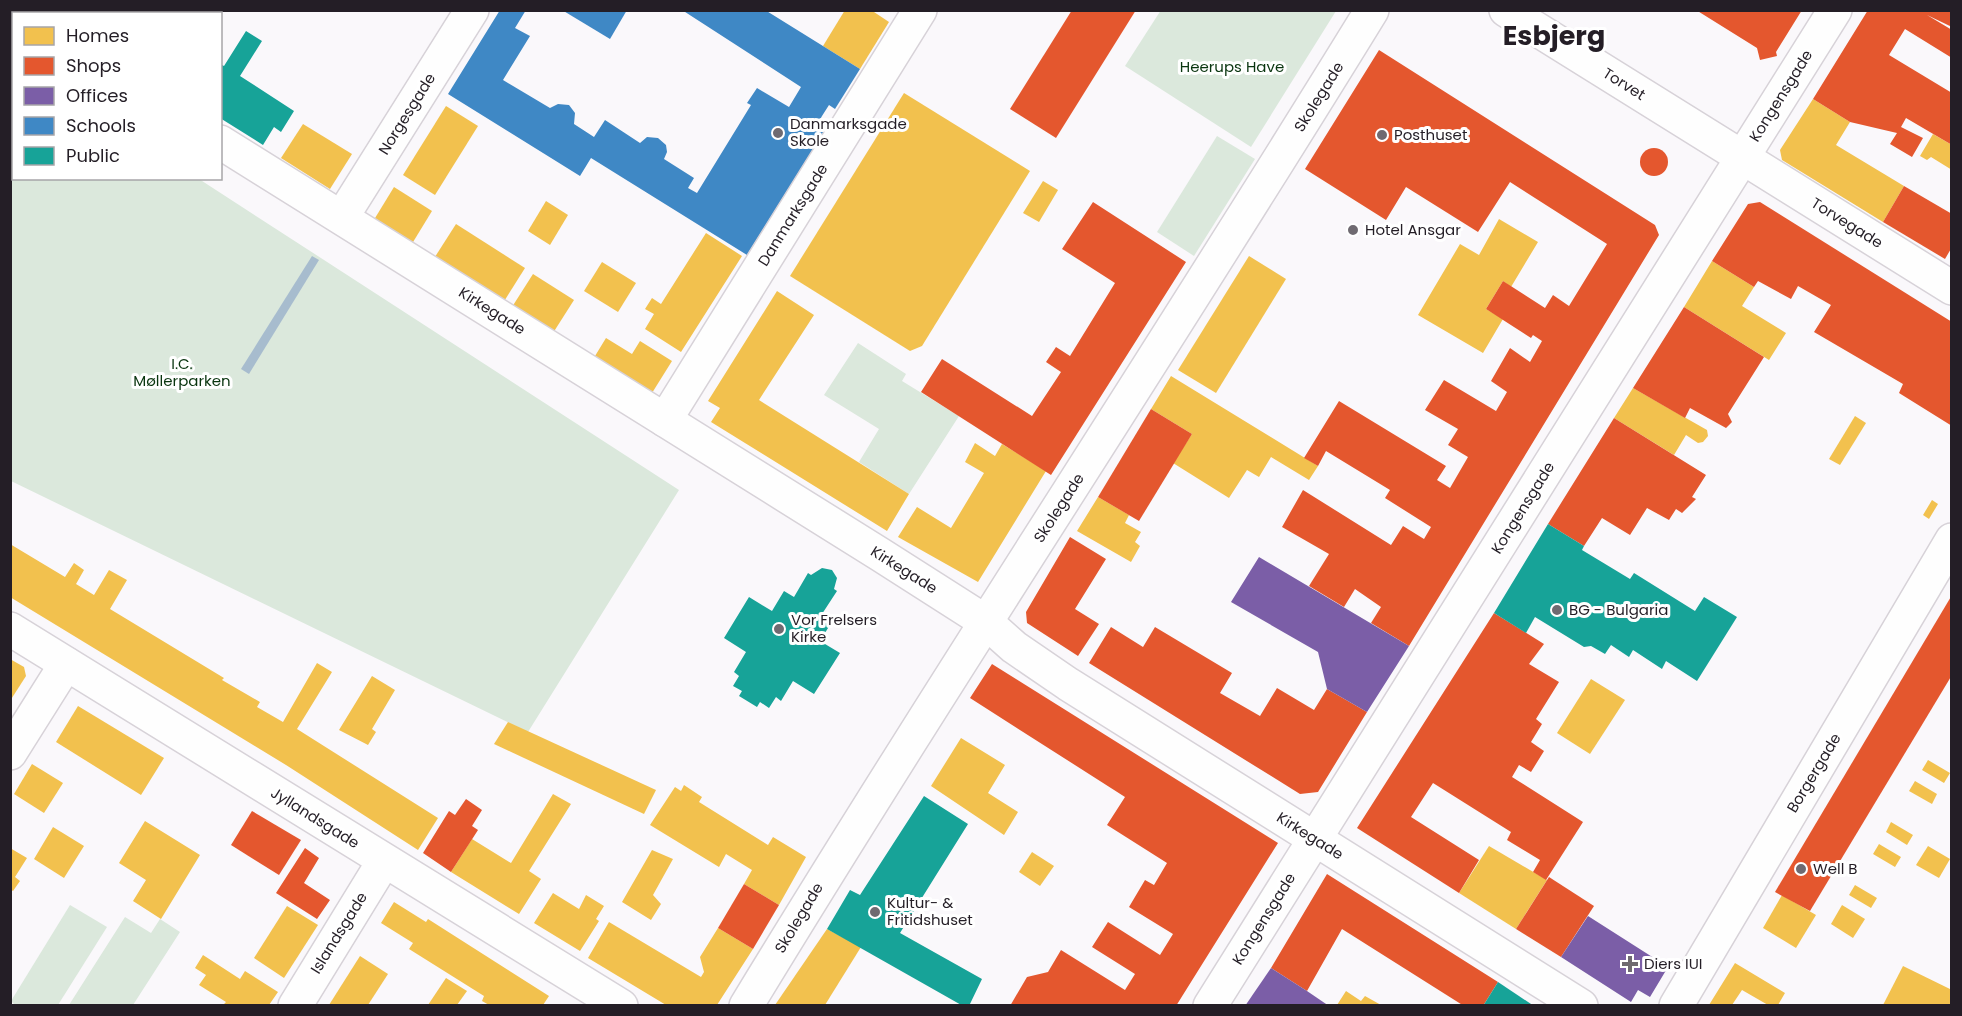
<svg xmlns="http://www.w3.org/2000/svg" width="1962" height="1016" font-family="Poppins,sans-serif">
<rect width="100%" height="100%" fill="#faf8fb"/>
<g fill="#dbe8dc">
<path d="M1161,10H1336V11L1251,147L1125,66Z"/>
<path d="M13,136L14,178L199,179L679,490L528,732L11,481L10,142Z"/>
<path d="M1217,136L1255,159L1194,256L1157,232Z"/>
<path d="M858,343L906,374L902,381L959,416L909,494L859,462L879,429L824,395Z"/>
<path d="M70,905L107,927L58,1005H15L11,1001Z"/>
<path d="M125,917L151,933L160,919L180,932L133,1005H69Z"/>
</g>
<path fill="#a7bcce" d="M312,256L319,260L249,374L241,369Z"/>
<g fill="#f2c14e">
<path d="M845,10H871L889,22L860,69L823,46Z"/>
<path d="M904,93L1030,171L922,346L910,351L790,276Z"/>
<path d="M1813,99L1850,122L1836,145L1904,186L1883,222L1782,160L1780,150Z"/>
<path d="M446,106L478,126L435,195L403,175Z"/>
<path d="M303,124L352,154L330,189L281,158Z"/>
<path d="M1933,134L1952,145V170L1931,157L1927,160L1920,156Z"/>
<path d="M1043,181L1058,190L1039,222L1023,213Z"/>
<path d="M394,187L432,211L410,247L372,223Z"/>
<path d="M546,201L568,215L550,245L528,231Z"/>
<path d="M1499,219L1538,242L1511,287L1503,281L1486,309L1503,319L1483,353L1418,315L1460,244L1479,255Z"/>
<path d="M456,224L525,268L503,303L433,260Z"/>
<path d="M706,233L742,256L681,352L645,329L654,314L645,309L652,298L661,304Z"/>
<path d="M1249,256L1286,279L1216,393L1178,370Z"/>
<path d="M1712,261L1754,287L1742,306L1786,333L1769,360L1684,307Z"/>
<path d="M602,262L636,283L618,312L584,291Z"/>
<path d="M533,274L574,300L553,333L512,307Z"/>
<path d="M777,291L814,315L759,400L909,494L887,531L711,422L720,408L708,401Z"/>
<path d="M606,338L632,354L640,341L672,361L652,393L595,356Z"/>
<path d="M1171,376L1318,466L1309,480L1271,457L1259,477L1247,470L1229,498L1173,463L1192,434L1151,409Z"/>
<path d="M1633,388L1707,430L1708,436L1703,442L1698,443L1686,435L1674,455L1614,418Z"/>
<path d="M1855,416L1866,423L1840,465L1829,459Z"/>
<path d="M975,443L995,456L1002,444L1046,471L978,582L898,537L917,507L951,528L984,473L965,462Z"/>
<path d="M1098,497L1129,515L1125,523L1141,532L1135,542L1140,546L1131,562L1077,531Z"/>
<path d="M1932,500L1938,504L1929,519L1923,515Z"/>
<path d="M10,544L65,577L74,563L84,570L76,584L94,595L109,570L127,580L110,609L224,678L222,680L260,702L257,707L283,722L317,663L332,672L297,729L438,818L418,850L286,765L10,597Z"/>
<path d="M10,659L24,667L26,676L10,701Z"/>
<path d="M372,676L395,690L372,729L376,732L368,745L339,730Z"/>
<path d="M1591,679L1625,700L1590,754L1557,733Z"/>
<path d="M78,706L164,758L141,795L56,742Z"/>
<path d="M508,722L656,790L644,814L494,744Z"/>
<path d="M961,738L1005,765L988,793L1018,812L1004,835L931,786Z"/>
<path d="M1928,760L1950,773L1944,783L1922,770Z"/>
<path d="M32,764L63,783L44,813L14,794Z"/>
<path d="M1915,781L1937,794L1932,804L1909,791Z"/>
<path d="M684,785L702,797L699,802L768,845L773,837L806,857L779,905L744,884L752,870L726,854L719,867L650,825L675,787L681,791Z"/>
<path d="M553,794L571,804L529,871L541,879L519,914L451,872L472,839L511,863Z"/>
<path d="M145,821L200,855L161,919L133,901L146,880L119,863Z"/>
<path d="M1891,822L1913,835L1907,845L1886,832Z"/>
<path d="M53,827L84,846L64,878L34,859Z"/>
<path d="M1879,844L1901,857L1895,867L1873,854Z"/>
<path d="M1489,846L1547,880L1516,929L1459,893Z"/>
<path d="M1928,846L1950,859L1939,878L1916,865Z"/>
<path d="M10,848L27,858L15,877L20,881L13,891L10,889Z"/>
<path d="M652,850L673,859L653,895L661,904L651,920L622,902Z"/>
<path d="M1032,852L1054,866L1040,886L1019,872Z"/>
<path d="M1855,885L1877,898L1871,908L1849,895Z"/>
<path d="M553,893L579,909L586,895L604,906L596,919L599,921L580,951L534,923Z"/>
<path d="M1782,895L1816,915L1796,948L1763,928Z"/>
<path d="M394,902L426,922L428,919L549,996L543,1005H489L482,1001L484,996L409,949L413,943L381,923Z"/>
<path d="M1842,905L1865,919L1853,938L1831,924Z"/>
<path d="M287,906L318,925L284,978L254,958Z"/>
<path d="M609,922L701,977L704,972L700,957L718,928L753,949L717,1005H666L588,958Z"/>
<path d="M827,929L861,947L825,1005H775Z"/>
<path d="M203,955L240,979L245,971L278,992L269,1005H223L226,1002L199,985L206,975L195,968Z"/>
<path d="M360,956L388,974L368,1005H329Z"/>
<path d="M1735,963L1785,993L1778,1005H1768L1742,990L1732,1005H1709Z"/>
<path d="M1903,966L1952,990V1005H1883Z"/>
<path d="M446,978L467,991L457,1005H428Z"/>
<path d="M1346,991L1361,1001L1365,996L1381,1005H1337Z"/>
</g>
<g fill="#e4572e">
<path d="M1072,10H1136L1056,138L1010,109Z"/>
<path d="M1696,10H1802L1776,52L1777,56L1760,60L1757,48Z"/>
<path d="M1868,10H1952V27L1927,15L1952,30V58L1905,29L1889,55L1952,93V145L1906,118L1901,127L1923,138L1912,157L1890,144L1897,133L1850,122L1813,99Z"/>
<path d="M1379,50L1655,225L1659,235L1409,646L1371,623L1381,607L1355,589L1344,607L1309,586L1329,554L1282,527L1303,490L1391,545L1403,526L1424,539L1431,527L1385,498L1390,490L1326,451L1318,466L1304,458L1339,401L1446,466L1437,480L1450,488L1468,457L1448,445L1458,429L1425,410L1444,380L1496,411L1507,392L1491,381L1510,348L1530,362L1542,341L1533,335L1531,338L1486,309L1503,281L1545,308L1553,295L1569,306L1607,244L1510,182L1478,232L1406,187L1386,220L1305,169Z"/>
<circle cx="1654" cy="162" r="14"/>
<path d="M1904,186L1952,214V247L1945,259L1883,222Z"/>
<path d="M1093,202L1186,262L1051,475L921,392L942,359L1032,416L1061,372L1046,362L1056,347L1070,356L1115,283L1062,249Z"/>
<path d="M1760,202L1952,322V426L1899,393L1903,384L1814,332L1831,305L1798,286L1791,299L1758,281L1754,287L1712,261L1748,204Z"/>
<path d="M1684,307L1764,357L1728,414L1732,422L1726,428L1690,408L1685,418L1633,388Z"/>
<path d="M1151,409L1192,434L1139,521L1098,497Z"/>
<path d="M1614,418L1706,475L1692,497L1696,499L1682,513L1676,509L1669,520L1647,508L1630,535L1602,518L1584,546L1548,524Z"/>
<path d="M1070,537L1106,559L1075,609L1099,624L1078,656L1027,623L1026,612Z"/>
<path d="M1952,595V675L1810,911L1775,892Z"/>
<path d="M1494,613L1544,644L1529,664L1559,682L1536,719L1542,724L1531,742L1544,751L1531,772L1519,765L1512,777L1583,822L1546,880L1533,872L1540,860L1507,840L1511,832L1433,783L1411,817L1479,860L1459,893L1357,828Z"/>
<path d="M1111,627L1143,647L1155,627L1232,673L1220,693L1260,716L1277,688L1314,710L1327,689L1367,712L1318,792L1300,794L1089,663Z"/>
<path d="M992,664L1278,843L1176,1006H1010L1027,977L1048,972L1061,950L1125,990L1135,974L1092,947L1108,922L1160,955L1173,934L1129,907L1145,880L1154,885L1167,863L1107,825L1125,797L970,698Z"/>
<path d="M466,799L482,810L472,826L478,830L451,872L423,853L449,811L455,815Z"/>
<path d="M252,811L301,840L279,875L231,845Z"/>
<path d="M305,848L319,858L304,883L330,900L317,919L276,893Z"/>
<path d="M1327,874L1498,982L1483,1006H1464L1342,929L1307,991L1271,968Z"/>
<path d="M1549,877L1594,906L1561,957L1516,929Z"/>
<path d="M744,884L779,905L753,949L718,928Z"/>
</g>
<g fill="#7b5ea7">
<path d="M78,10H115L113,14H83Z"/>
<path d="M1259,557L1409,646L1367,712L1327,689L1318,652L1231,602Z"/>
<path d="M1588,916L1668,967L1650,997L1638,990L1631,1002L1561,957Z"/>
<path d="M1271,968L1307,991L1329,1006H1245Z"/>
</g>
<g fill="#3f88c5">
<path d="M500,10H526L515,28L530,36L503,80L550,108L558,104L569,105L575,113L574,124L594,137L605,120L640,143L647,137L658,138L666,145L667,152L664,159L694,178L688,188L697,193L751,105L747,103L757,88L789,107L801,87L682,10H765L860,69L835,109L829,105L822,116L817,125L825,130L747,255L591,158L580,176L448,94Z"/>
<path d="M562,10H627L610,39Z"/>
</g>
<g fill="#17a398">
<path d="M162,10H202L206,14H160Z"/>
<path d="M246,31L262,41L240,76L294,111L281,132L274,127L263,145L220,118V64L224,66Z"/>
<path d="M1548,524L1584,546L1582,550L1630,579L1634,573L1695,611L1704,597L1737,617L1697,681L1666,661L1662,669L1633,650L1629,657L1611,645L1605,654L1591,646L1584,647L1535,617L1526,633L1494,613Z"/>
<path d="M822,568L832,570L837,578L834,589L837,591L822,614L833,620L820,641L840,653L814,694L793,681L781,701L776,697L769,708L760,702L757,707L739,696L742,691L733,686L739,676L734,672L746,652L724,638L749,597L772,611L784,591L794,597L808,573L811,575Z"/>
<path d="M924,796L968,824L900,933L982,979L969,1006H963L827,929L850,890L860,895Z"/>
<path d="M1498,982L1534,1006H1483Z"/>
</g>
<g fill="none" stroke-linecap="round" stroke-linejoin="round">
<defs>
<g id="minor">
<path d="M1506,10L1952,288"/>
<path d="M10,28L14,23"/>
<path d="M220,142L881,555L986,622L1014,647L1068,684L1581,1006"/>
<path d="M342,217L472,10"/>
<path d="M665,420L920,10"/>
<path d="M10,629L621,1006"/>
<path d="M10,753L66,664"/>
<path d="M295,1006L384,861"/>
<path d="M746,1006C950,671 1167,344 1372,10"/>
<path d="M1210,1006L1835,10"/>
<path d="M1676,1006L1952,540"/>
</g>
</defs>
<use href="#minor" stroke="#d7d2d8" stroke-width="36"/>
<use href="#minor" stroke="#fefefe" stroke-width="33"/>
</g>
<g fill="#6f6a71" stroke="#fff" stroke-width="2">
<circle cx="778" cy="133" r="6"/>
<circle cx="1382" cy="135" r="6"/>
<circle cx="1353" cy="230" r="6"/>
<circle cx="1557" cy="610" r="6"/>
<circle cx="779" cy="629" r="6"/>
<circle cx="1801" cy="869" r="6"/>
<circle cx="875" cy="912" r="6"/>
<path d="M1627 955h6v6h6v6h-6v6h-6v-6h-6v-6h6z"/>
</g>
<g text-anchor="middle" stroke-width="6" stroke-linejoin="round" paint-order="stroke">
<g font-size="15" fill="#09350f" stroke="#fff">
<text x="1232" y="72">Heerups Have</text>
<text x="182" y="369">I.C.<tspan x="182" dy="17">Møllerparken</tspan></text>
</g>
<g font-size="15" fill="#241e26" stroke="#fff">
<text transform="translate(1624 84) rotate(32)" y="5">Torvet</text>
<text transform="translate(1781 96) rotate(-58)" y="5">Kongensgade</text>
<text transform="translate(1319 97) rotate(-58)" y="5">Skolegade</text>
<text transform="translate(407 114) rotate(-58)" y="5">Norgesgade</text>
<text transform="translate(793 215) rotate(-58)" y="5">Danmarksgade</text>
<text transform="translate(1847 223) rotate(32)" y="5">Torvegade</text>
<text transform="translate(492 311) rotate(32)" y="5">Kirkegade</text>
<text transform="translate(1059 508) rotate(-57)" y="5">Skolegade</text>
<text transform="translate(1523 508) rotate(-58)" y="5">Kongensgade</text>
<text transform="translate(904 570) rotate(32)" y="5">Kirkegade</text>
<text transform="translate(1814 773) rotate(-59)" y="5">Borgergade</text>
<text transform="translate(315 818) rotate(32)" y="5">Jyllandsgade</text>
<text transform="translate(1310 836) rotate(32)" y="5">Kirkegade</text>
<text transform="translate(799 918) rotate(-59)" y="5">Skolegade</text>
<text transform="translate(1264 919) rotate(-58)" y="5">Kongensgade</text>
<text transform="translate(339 933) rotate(-58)" y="5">Islandsgade</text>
</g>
<g font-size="15" fill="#241e26" stroke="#fff" text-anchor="start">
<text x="790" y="129">Danmarksgade<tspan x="790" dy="17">Skole</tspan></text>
<text x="1394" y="140">Posthuset</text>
<text x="1365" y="235">Hotel Ansgar</text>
<text x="1569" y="615">BG - Bulgaria</text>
<text x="791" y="625">Vor Frelsers<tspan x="791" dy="17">Kirke</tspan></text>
<text x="1813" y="874">Well B</text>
<text x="887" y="908">Kultur- &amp;<tspan x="887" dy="17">Fritidshuset</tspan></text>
<text x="1644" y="969">Diers IUI</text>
</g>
<g font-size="27" font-weight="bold" fill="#241e26" stroke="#fff">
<text x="1554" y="45">Esbjerg</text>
</g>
</g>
<rect width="1962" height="1016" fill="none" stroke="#241e26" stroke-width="24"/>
<rect x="12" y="12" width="210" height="168" fill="#ffffff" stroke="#a7a5a8" stroke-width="1.5"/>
<rect x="24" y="27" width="30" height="18" fill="#f2c14e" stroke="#a7a5a8" stroke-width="1.5"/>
<text x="66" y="42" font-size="18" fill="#241e26">Homes</text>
<rect x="24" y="57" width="30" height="18" fill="#e4572e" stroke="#a7a5a8" stroke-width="1.5"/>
<text x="66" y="72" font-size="18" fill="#241e26">Shops</text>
<rect x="24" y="87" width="30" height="18" fill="#7b5ea7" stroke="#a7a5a8" stroke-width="1.5"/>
<text x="66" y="102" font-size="18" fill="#241e26">Offices</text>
<rect x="24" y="117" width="30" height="18" fill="#3f88c5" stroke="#a7a5a8" stroke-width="1.5"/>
<text x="66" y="132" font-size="18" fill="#241e26">Schools</text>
<rect x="24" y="147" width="30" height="18" fill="#17a398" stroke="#a7a5a8" stroke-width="1.5"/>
<text x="66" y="162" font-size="18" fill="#241e26">Public</text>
</svg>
